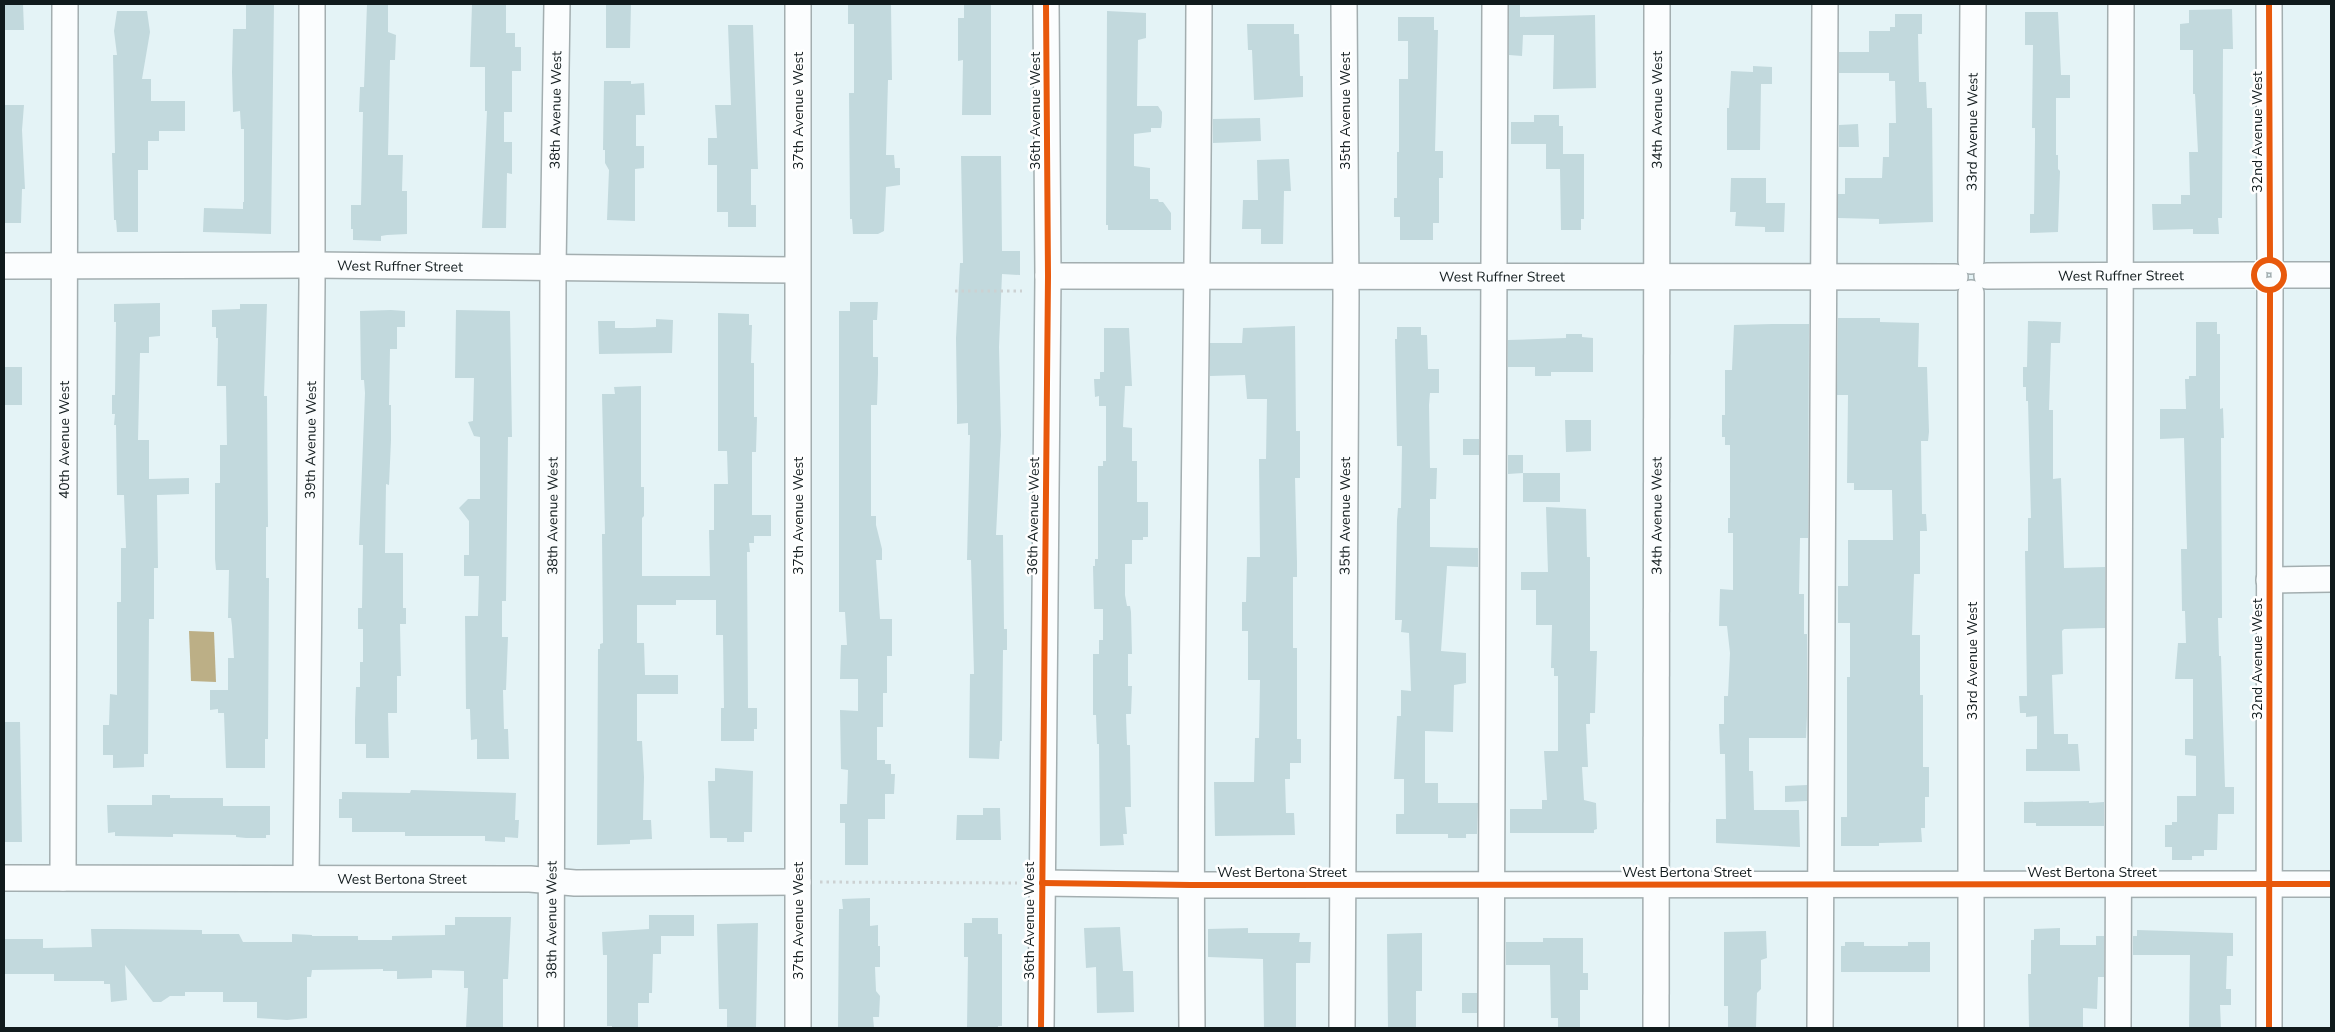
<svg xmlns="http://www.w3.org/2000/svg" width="2335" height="1032" font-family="'Nunito Sans',sans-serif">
<rect width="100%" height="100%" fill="#e4f3f6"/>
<path fill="#bcaf86" d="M189,631L214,632L216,682L191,681Z"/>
<g fill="#c2d9dd">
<path d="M4,4H23L24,30H4Z"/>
<path d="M246,4H274L271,234L203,232L204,208L243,209V202H244V129H241L240,111L233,112L232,72L233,29H246Z"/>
<path d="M367,4H388V32L396,35L395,60H390L388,155H403L402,191H407V234L387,235L381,236V241L353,240V229H351V205H361L363,112H359L360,87H364Z"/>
<path d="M472,4H506V33H515V47H521V71H512V112H504V142H512V174L507,173L506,228H482L487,111H485V67H470Z"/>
<path d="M606,4H631L630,48H606Z"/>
<path d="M848,4H891L892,80H888L886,155H894L895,168H900V185L886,187L884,231L878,234H853L852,219H850L849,93H854V24H848Z"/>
<path d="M964,4H991V115H962L963,60L958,61V18H964Z"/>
<path d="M1509,4H1520V17L1595,15L1596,88L1553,89L1554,35H1523L1522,56L1509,55Z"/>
<path d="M2232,9L2233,49H2223L2222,218H2218L2219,234H2193V229L2153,230L2152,204H2181V195H2190L2189,152H2198L2195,94H2193V50H2180V24L2189,23V10Z"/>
<path d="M117,11H147L150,32L142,79H151V101H185V131H159V141H148V170H138V232H117L116,220H114L112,153H115L113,55H117L114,31Z"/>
<path d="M1107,11L1146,13V38L1138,40L1137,106H1158L1162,112V121L1161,128H1151V132L1134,134V166L1150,168V199H1158L1159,202H1163L1171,213V230H1108V225H1106Z"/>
<path d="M2025,12H2058L2061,75H2070V98H2056V155H2058V169L2060,171L2058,232L2030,233V214H2034L2035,139V128H2032L2033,45H2025Z"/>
<path d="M1895,14H1922V34H1918L1919,82H1926L1927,108H1932L1933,222L1879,224V219L1838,218V194H1845V178H1882L1883,157H1889V123H1896L1895,81H1889V73H1839V52H1869V31H1890V27H1895Z"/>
<path d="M1398,17H1434V30H1438L1435,151H1443V178H1439V223H1433V240H1400V217H1394V198H1397V152H1399V79H1408V41H1398Z"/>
<path d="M1247,24H1294V34H1299L1300,76H1303V97L1254,100L1252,50H1248Z"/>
<path d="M728,25H753L758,169H751V205H756V227H728V212H717V165H708V138H717L715,105H731Z"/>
<path d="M1753,66L1772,67V84H1761L1760,150H1727V108H1729L1731,71L1753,72Z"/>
<path d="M604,81H631V84L644,83L645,115H636V146H644V168L635,169V221L607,220L609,170L605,163V150H603Z"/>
<path d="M4,105H24L22,130L25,189H22L21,223H4Z"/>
<path d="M1534,115H1559V126H1563V154H1584V219H1581V230H1561L1560,169H1546V144H1511V122H1534Z"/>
<path d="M1260,118L1261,141L1213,143V119Z"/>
<path d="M1858,124L1859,147H1839V125Z"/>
<path d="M961,156H1001L1002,251H1020V275L1002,274L999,347L1001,435L996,535H1003L1004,629H1007V650H1003L1002,741H1000L999,759L969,758L970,674H974L971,560H967L970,435H968V423L957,424V407L956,338L960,263H963Z"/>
<path d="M1289,159L1291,191H1284L1283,244H1261V229H1242L1243,200H1258L1257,160Z"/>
<path d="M1731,178H1766V203H1785L1784,232H1765V227L1735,226L1736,212H1730Z"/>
<path d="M850,302H878L877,320H873V357H878V373L877,405H871V516H876V525L882,549V560H876L880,619H892V656H887V693H883V727H877V760H885V764H891V774H895L894,794H885V819H868V865H845V823H840V804H847L848,770L841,769L840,710L858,711V679H840L841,645H847L845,612H839V311H850Z"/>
<path d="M160,303V336L149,337V353H140L138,440H149V479L189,478V494L157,495L158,568H154V619H149L148,754H144V767L113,768V755H103V725H109L110,694L117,695V602H121V548H126L124,495H117L116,425H114L115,414H112V395H115L116,322H114V304Z"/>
<path d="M240,304H267L264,396H267L268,527H266V578H269L268,739H265V768H226L224,713H218V709L210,710V690H228V658H234L232,626L231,618H228L229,570H216L215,559V483H220V445H227L226,386H217L218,338H216V327H212V310L240,309Z"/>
<path d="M391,310L405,311V327H397V349H390L389,405H391V440L389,485L386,484L385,553H403V608H406V624H400L401,676H397V713H388L389,758H366V744H355V720L356,687H360V662H363V629H358V608H362L363,545H359L365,393L364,380H361L360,311Z"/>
<path d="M456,310L510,311L512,437H508L506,601H502V637H508L506,690H503L504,729H508L509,759H477V739L471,740L470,709H466L465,616H478L479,576H464V555H469V521L459,508L468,499H480V437L474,436L468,422L473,421L474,378H455Z"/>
<path d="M718,313L749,314V325H752L751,363H754V417H757L756,452H752V515H771V536H754V543H749L750,552H747L748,708H757V729H754V741H721V708H724L723,635H716V600H676V605H637V643H644L645,675H678V694H637V741H642L644,777L643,820H651L652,839L630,840V844L597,845L598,649H600V644L603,643L602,534H605L602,394H615L614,387L641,386V487H644V516L642,518V576H710L709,530H714V484H728L727,451H718Z"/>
<path d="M1838,318H1880V322L1919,323L1918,367H1927L1929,432L1928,441H1921L1922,514H1926L1927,531H1920V574H1914L1912,635H1920V695H1923V767H1929V797H1925V828H1921L1922,842L1879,843V846H1841V817H1847V677H1850V623H1838V586H1848V540H1893L1892,490H1854V483H1847L1848,395H1837Z"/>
<path d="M656,319L673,320L672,353L599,354L598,321H615V328H632L656,327Z"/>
<path d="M2028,321L2061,322L2060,343H2051L2049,410H2053V479L2061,478L2064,568L2105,567V628L2064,629L2062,631L2063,674L2052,675L2054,734H2068V744H2078L2080,771H2026V749H2037V716L2026,717V713H2020L2019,696H2027L2025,551H2028V518H2031L2028,401H2026V387H2023V367H2027Z"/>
<path d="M2196,322H2217V334H2220V409L2223,408L2224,438H2221L2222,618H2218L2219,656H2221L2225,787H2234V814H2218L2217,850H2204V856H2192V860H2172V847H2165V825H2172V822H2177V796H2196V756L2185,755V739H2193V679H2175L2178,643H2186L2185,611H2182L2181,549H2187L2184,438L2160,439V409H2186L2185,379H2189V376H2196Z"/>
<path d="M1772,324H1809L1808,538H1800L1799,594H1804V634H1807V716L1806,738H1749V771H1753L1754,810H1799L1800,847L1716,843V819H1726L1725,754H1720L1719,724H1724V696H1728L1730,653L1727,626H1719L1720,589L1733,590V533H1728V518H1730V445H1725V437H1722V415H1725V370H1732L1734,325Z"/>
<path d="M1295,326L1296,431H1300V478H1295L1297,562V577H1293V648H1297V739H1301V763H1290V779H1285L1286,813H1294L1295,835L1215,836L1214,782H1254L1255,738H1259L1260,680H1248V631H1242V602H1246L1247,557H1260L1259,459H1266L1267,399H1247L1245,375L1210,376V343H1242L1243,328Z"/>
<path d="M1397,327H1421V335H1427L1428,369H1439V393H1430L1429,405L1430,468H1437L1436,499H1430V547L1478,548V567L1447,566L1441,651L1466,653V683L1454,685L1453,732L1425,731V783H1438V803H1478L1477,834H1466V838H1448V834H1396V814H1404V779H1394L1397,716H1401V690L1411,691L1409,633L1401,632L1402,620H1395L1397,520L1398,508H1401L1402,446H1397L1395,339H1397Z"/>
<path d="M1104,328H1129L1132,386H1125L1123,427L1132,428V461H1137V502H1148V537H1143V540H1132V564H1125V595L1127,606H1130L1131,612L1132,654H1128V686H1132L1131,714H1126L1127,745H1130L1131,807H1125L1127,834H1123L1124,845L1100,846L1099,744H1097L1096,715H1093V654H1099V640H1103V609H1094L1093,566H1095V559H1098V466H1103V461H1106V406H1099V396L1095,397L1094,379H1100V372H1104Z"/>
<path d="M1566,334H1582V337L1593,338V372H1551V376H1535V367H1508V340L1566,338Z"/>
<rect x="4" y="367" width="18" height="38"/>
<path d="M1565,420H1591V451L1566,452Z"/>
<rect x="1463" y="439" width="16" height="16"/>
<path d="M1508,455H1523V473L1508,474Z"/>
<rect x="1523" y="473" width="37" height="29"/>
<path d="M1546,507L1586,509L1587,557H1590V651H1597L1595,713H1590V724H1586L1588,767H1582L1584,800L1596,803L1597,829L1594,830V833H1510V809H1542V800H1547L1544,751H1558V676H1554V668H1551L1552,625H1536V590H1521V572H1548Z"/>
<path d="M4,722H20L22,842H4Z"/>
<path d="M715,768L753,771L752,832H744V842H727V838H710L708,781H715Z"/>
<path d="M1807,785V801L1785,802V786Z"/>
<path d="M411,790L516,793L515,820H519L518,838L505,837V842L485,841V836H405V832H352V818H339V799H342V792L410,793Z"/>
<path d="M152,795H170V798H223V806H270V835H266V838H246L236,837V835L173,834V837L115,836V832L108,833L107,805H152Z"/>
<path d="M2089,801V803L2104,802V826H2036V823H2024V802Z"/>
<path d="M983,808H1000L1001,840H956L957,815H983Z"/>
<path d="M870,898V926L878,925V946H880V967H875L876,991L880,996L879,1017H873L874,1028H838L839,909H843L842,899Z"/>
<path d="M649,915H694V936H661V954H653L652,993H649V1003H638V1028H612V1026H607V955H603L602,932L649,929Z"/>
<path d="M455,917H511L508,979H503V1028H466L468,988H464V971L432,970V978L397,979V971H383V969L312,970L311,977H307V1018L287,1020L257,1018V1002H223V992H185V996H170L161,1002H153L125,965L127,1000L111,1002L110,984H104V981H54V974H4V939H43V948L92,947L91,929H118L202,930V934H239L243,942H292V934L312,935V936H358V940H392V936L445,935V925H455Z"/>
<path d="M972,918H998V934H1002V1026H998V1028H967L968,957H964V923H972Z"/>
<path d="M758,923L756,1028H727V1009H719L717,924Z"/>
<path d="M1120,927L1123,971H1133L1134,1012L1097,1013L1096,967L1086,968L1084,928Z"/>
<path d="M1248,928V933H1300L1299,942H1311L1310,963H1296V1028H1264L1263,959L1208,957V929Z"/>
<path d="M2060,928V945H2096V936H2104V977H2098L2097,1009L2083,1008V1028H2029L2028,974H2031V940H2034V929Z"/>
<path d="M2137,930L2233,933V956H2227L2226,989H2231V1005H2220L2221,1028H2189L2190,955H2133V936H2137Z"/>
<path d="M1766,931L1767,958L1761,960V989L1757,993L1756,1028H1728V1006H1724V932Z"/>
<path d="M1422,933V991H1416V1028H1388L1387,934Z"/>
<path d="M1543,938H1583V973H1588V990H1580V1028H1558V1018H1551L1550,965H1506V942H1543Z"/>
<path d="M1845,942H1864V946H1908V942H1930V972H1841V946H1845Z"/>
<rect x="1462" y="993" width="15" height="20"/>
</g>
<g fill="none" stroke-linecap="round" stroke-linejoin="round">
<defs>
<g id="minor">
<path d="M2269,4L2270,260"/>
<path id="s1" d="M1971,261L1973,4"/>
<path id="s2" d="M4,266L312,265L797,270"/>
<path d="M2284,275H2331"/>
<path id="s3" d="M1048,276L1955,277"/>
<path id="s4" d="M1987,276L2254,275"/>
<path d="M1971,293V1028"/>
<path d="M2269,580L2331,579"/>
<path id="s5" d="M4,878L530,879L575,883L798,882"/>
<path id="s6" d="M63,878L65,4"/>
<path id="s7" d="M306,878L312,284V4"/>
<path d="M1042,883L1191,885L2331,884"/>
<path id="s8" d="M551,1028L553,268L557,4"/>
<path d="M798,1028V4"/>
<path d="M1041,1028L1048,276L1046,4"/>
<path d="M1192,1028C1189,687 1198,345 1199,4"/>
<path id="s9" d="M1342,1028L1346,296L1344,4"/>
<path d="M1491,1028L1495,4"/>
<path id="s10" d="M1656,1028L1657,4"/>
<path d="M1820,1028L1825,4"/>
<path d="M2118,1028L2121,4"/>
<path d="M2269,1028L2270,290"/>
</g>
</defs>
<use href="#minor" stroke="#a3aeb0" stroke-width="28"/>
<g stroke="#ccd1d2" stroke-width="3" stroke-dasharray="2.5 4" stroke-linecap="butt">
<path d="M955,291H1022"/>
<path d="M820,882L1017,883"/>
</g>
<use href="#minor" stroke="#fbfdfe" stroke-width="25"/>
<defs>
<g id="cycleway">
<path d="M2269,4L2270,260"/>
<circle cx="2269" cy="275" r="15"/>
<path d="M1042,883L1191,885L2331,884"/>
<path d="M1041,1028L1048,276L1046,4"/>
<path d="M2269,1028L2270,290"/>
</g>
</defs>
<use href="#cycleway" stroke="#fff" stroke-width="9"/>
<use href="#cycleway" stroke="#e8590c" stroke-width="6"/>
</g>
<g text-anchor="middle" stroke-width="5" stroke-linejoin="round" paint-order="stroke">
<g font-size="14" fill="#101a1c" stroke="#fff">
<text dy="5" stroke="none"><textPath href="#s8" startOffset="918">38th Avenue West</textPath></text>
<text transform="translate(798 111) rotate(-90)" y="5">37th Avenue West</text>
<text transform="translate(1035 111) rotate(-90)" y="5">36th Avenue West</text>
<text transform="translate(1345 111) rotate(-90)" y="5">35th Avenue West</text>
<text dy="5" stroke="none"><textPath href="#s10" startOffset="918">34th Avenue West</textPath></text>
<text dy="5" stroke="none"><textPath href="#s1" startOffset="129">33rd Avenue West</textPath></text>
<text transform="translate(2257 132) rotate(-90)" y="5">32nd Avenue West</text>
<text dy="5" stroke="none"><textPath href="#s2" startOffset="396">West Ruffner Street</textPath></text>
<text dy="5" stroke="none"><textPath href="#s4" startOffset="134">West Ruffner Street</textPath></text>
<text dy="5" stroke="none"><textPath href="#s3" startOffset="454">West Ruffner Street</textPath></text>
<text dy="5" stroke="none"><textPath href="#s6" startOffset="438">40th Avenue West</textPath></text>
<text dy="5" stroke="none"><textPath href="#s7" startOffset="438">39th Avenue West</textPath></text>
<text dy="5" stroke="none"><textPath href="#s8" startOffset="512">38th Avenue West</textPath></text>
<text transform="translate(798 516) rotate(-90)" y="5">37th Avenue West</text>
<text transform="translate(1033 516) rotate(-89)" y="5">36th Avenue West</text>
<text dy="5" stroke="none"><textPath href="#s9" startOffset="512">35th Avenue West</textPath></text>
<text dy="5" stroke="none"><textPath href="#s10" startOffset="512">34th Avenue West</textPath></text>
<text transform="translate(2257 659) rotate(-90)" y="5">32nd Avenue West</text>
<text transform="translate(1972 661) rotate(-90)" y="5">33rd Avenue West</text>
<text x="1282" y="877">West Bertona Street</text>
<text x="1687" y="877">West Bertona Street</text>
<text x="2092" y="877">West Bertona Street</text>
<text dy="5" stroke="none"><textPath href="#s5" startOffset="398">West Bertona Street</textPath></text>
<text dy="5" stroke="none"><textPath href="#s8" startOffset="108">38th Avenue West</textPath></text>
<text transform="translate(798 921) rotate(-90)" y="5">37th Avenue West</text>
<text transform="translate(1029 921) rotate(-90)" y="5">36th Avenue West</text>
</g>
</g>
<rect width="2335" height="1032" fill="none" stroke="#101a1c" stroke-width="10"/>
</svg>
